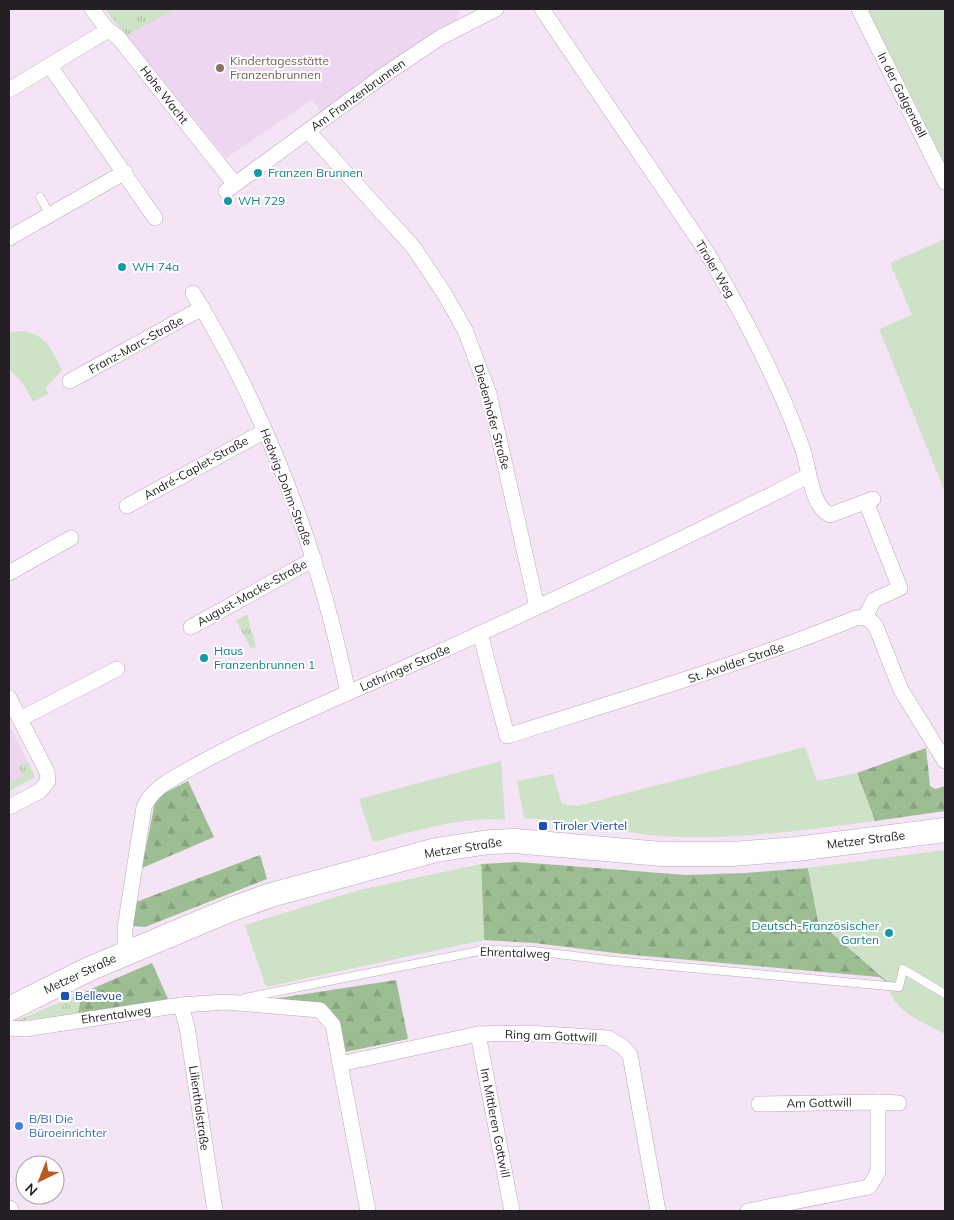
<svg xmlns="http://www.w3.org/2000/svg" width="954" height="1220" font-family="Mulish,sans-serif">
<defs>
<pattern id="grass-tufts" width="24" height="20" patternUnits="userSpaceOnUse" patternTransform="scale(1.25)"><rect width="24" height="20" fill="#cde2c7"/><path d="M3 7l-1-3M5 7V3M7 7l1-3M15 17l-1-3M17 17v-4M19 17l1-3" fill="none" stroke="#b0c1ab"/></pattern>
<pattern id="forest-firs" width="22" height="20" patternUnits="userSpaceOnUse" patternTransform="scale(1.25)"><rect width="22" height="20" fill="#9dbd93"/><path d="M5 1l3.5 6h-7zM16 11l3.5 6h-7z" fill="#87a27f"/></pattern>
</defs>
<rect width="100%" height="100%" fill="#f5e3f6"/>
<g fill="#edd6ef">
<path d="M175,9H459L455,25L410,50L321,112L312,100L226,158L126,36Z"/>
<path d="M9,724L35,777L9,791Z"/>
</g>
<g fill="url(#grass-tufts)">
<path d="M105,9H175L126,36Z"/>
<path d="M247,614L256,647L251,649L236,621Z"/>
<path d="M28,762L35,777L9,791V783L23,776L18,767Z"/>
<path d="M82,993L78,1013L14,1022L75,996Z"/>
</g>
<g fill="url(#forest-firs)">
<path d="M926,748L930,786L935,789L945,786V811L875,821L857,773Z"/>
<path d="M188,781L214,837L142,868L155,802L163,794Z"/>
<path d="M260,855L267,879L145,927L133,926L136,902Z"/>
<path d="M518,862L686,875L745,873L808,868L818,921L890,984L879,977L623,954L534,943L484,940L481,864Z"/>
<path d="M152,963L169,1001L78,1013L82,993Z"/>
<path d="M396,980L408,1039L345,1052L340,1024L273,999Z"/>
</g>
<g fill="#cde2c7">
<path d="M864,9H945V171Z"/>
<path d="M945,239V492L879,329L912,315L890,263Z"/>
<path d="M22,331C48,335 51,350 62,370L46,388L48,394L33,402L24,385L9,368V333Z"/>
<path d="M805,747L817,781L857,773L875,821C804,830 732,841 661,836C615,832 570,820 524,818L517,781L553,774L562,804L577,806Z"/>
<path d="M501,761L505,820C461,816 416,831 373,842L359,799Z"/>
<path d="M945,850V1034C925,1023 889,1010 889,983L818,921L808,868Z"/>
<path d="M481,864L484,940L266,987L245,925L359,890Z"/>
</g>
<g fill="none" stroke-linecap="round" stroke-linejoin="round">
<defs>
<g id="service">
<path d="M40,197L50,215"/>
<path d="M245,998L484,950L534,951L615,961L899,987L903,969L945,994"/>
</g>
<g id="minor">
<path d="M92,9L108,30L118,37L234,183"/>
<path d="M542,9L706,251C743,314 779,381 803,450C809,468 811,506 830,515L873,499"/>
<path d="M859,9L945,182"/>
<path d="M50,66L155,218"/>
<path d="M9,90L108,30"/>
<path d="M308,131L414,248L444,293L465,330L489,394L537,607"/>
<path d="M226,191L384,75L441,37L496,9"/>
<path d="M9,238L125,172"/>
<path d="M193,293C268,416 319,552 348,693"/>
<path d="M70,381L202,308"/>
<path d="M127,506L265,431"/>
<path d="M9,573L71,538"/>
<path d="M865,617L874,600L900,588L866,502"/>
<path d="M191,627L314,559"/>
<path d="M480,633L507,736C624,699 742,664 856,618C866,617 870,618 876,627L901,690L945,761"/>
<path d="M9,698L47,772L48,781L40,791L9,807"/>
<path d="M20,719L117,669"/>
<path d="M125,953V928L144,807C149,796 156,789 167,782C245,735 332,701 415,663C548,603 679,542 808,476"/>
<path d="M181,1005L187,1027L215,1211"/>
<path d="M9,1028L25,1029L181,1005L226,1002L320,1010L333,1025L340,1064"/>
<path d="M478,1034L512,1211"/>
<path d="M878,1102L899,1103"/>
<path d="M368,1211L340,1064L478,1034L528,1033L608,1038L623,1047L630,1055L658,1211"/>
<path d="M748,1211L869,1187L878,1172V1102L759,1104"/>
</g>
<path id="tertiary" d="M9,1210V1211"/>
<path id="primary" d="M9,1009L89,969L232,909L271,895L436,850L489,842L515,841L661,854H733L796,849L945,830"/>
</defs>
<use href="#service" stroke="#b9a9bb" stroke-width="9"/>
<use href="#minor" stroke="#b9a9bb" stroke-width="16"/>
<use href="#tertiary" stroke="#b9a9bb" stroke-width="20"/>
<use href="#primary" stroke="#b9a9bb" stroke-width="25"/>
<use href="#service" stroke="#fff" stroke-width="8"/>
<use href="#minor" stroke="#fff" stroke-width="15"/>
<use href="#tertiary" stroke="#fff" stroke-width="19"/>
<use href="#primary" stroke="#fff" stroke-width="24"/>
</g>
<circle fill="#8d6e63" stroke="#fff" stroke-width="2" cx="220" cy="68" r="5"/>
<g fill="#0f9aa8" stroke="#fff" stroke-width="2">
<circle cx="258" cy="173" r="5"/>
<circle cx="228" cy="201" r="5"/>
<circle cx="122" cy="267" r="5"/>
<circle cx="204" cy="658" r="5"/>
<circle cx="889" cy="933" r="5"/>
</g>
<g fill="#1a4fb4" stroke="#fff" stroke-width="2">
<rect x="538" y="821" width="10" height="10" rx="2.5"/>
<rect x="60" y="991" width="10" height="10" rx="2.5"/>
</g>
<circle fill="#3f7fe0" stroke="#fff" stroke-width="2" cx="19" cy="1126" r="5"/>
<g text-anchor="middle" stroke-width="4" stroke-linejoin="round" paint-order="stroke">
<g font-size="12" fill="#785e54" stroke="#fff" text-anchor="start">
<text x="230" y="65">Kindertagesstätte<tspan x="230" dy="14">Franzenbrunnen</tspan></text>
</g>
<g font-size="12" fill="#241e25" stroke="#fff">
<text transform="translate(164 95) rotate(52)" y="4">Hohe Wacht</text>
<text transform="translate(358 95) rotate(-36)" y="4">Am Franzenbrunnen</text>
<text transform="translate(902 95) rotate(63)" y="4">In der Galgendell</text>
<text transform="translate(715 269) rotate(59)" y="4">Tiroler Weg</text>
<text transform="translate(136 345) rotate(-29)" y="4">Franz-Marc-Straße</text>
<text transform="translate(492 417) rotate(75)" y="4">Diedenhofer Straße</text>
<text transform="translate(196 468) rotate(-29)" y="4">André-Caplet-Straße</text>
<text transform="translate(286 487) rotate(69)" y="4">Hedwig-Dohm-Straße</text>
<text transform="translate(252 593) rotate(-29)" y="4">August-Macke-Straße</text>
<text transform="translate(736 663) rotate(-19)" y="4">St. Avolder Straße</text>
<text transform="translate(405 668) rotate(-24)" y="4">Lothringer Straße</text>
<text transform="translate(866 840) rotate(-7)" y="4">Metzer Straße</text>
<text transform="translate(463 848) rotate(-9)" y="4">Metzer Straße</text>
<text transform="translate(515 953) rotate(2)" y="4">Ehrentalweg</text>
<text transform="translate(80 974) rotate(-25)" y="4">Metzer Straße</text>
<text transform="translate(116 1015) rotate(-8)" y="4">Ehrentalweg</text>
<text transform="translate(551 1036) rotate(2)" y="4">Ring am Gottwill</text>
<text transform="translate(819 1103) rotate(-1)" y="4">Am Gottwill</text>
<text transform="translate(199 1108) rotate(82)" y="4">Lilienthalstraße</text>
<text transform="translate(495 1123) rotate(79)" y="4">Im Mittleren Gottwill</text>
</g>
<g font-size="12" fill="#0d838f" stroke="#fff" text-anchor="start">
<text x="268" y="177">Franzen Brunnen</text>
<text x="238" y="205">WH 729</text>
<text x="132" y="271">WH 74a</text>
<text x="214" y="655">Haus<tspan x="214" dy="14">Franzenbrunnen 1</tspan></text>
<text x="879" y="930" text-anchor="end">Deutsch-Französischer<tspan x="879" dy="14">Garten</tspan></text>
</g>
<g font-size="12" fill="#164399" stroke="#fff" text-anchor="start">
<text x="553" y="830">Tiroler Viertel</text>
<text x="75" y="1000">Bellevue</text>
</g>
<g font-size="12" fill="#366cbe" stroke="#fff" text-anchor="start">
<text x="29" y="1123">B/BI Die<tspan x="29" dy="14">Büroeinrichter</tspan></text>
</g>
</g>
<rect width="954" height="1220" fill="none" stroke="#241e25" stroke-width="20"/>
<g transform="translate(40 1180) rotate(223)"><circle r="24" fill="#ffffff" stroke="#a7a5a8"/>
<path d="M0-4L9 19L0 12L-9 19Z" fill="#bd5b1f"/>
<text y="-8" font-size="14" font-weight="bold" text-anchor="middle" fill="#241e25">N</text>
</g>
</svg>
